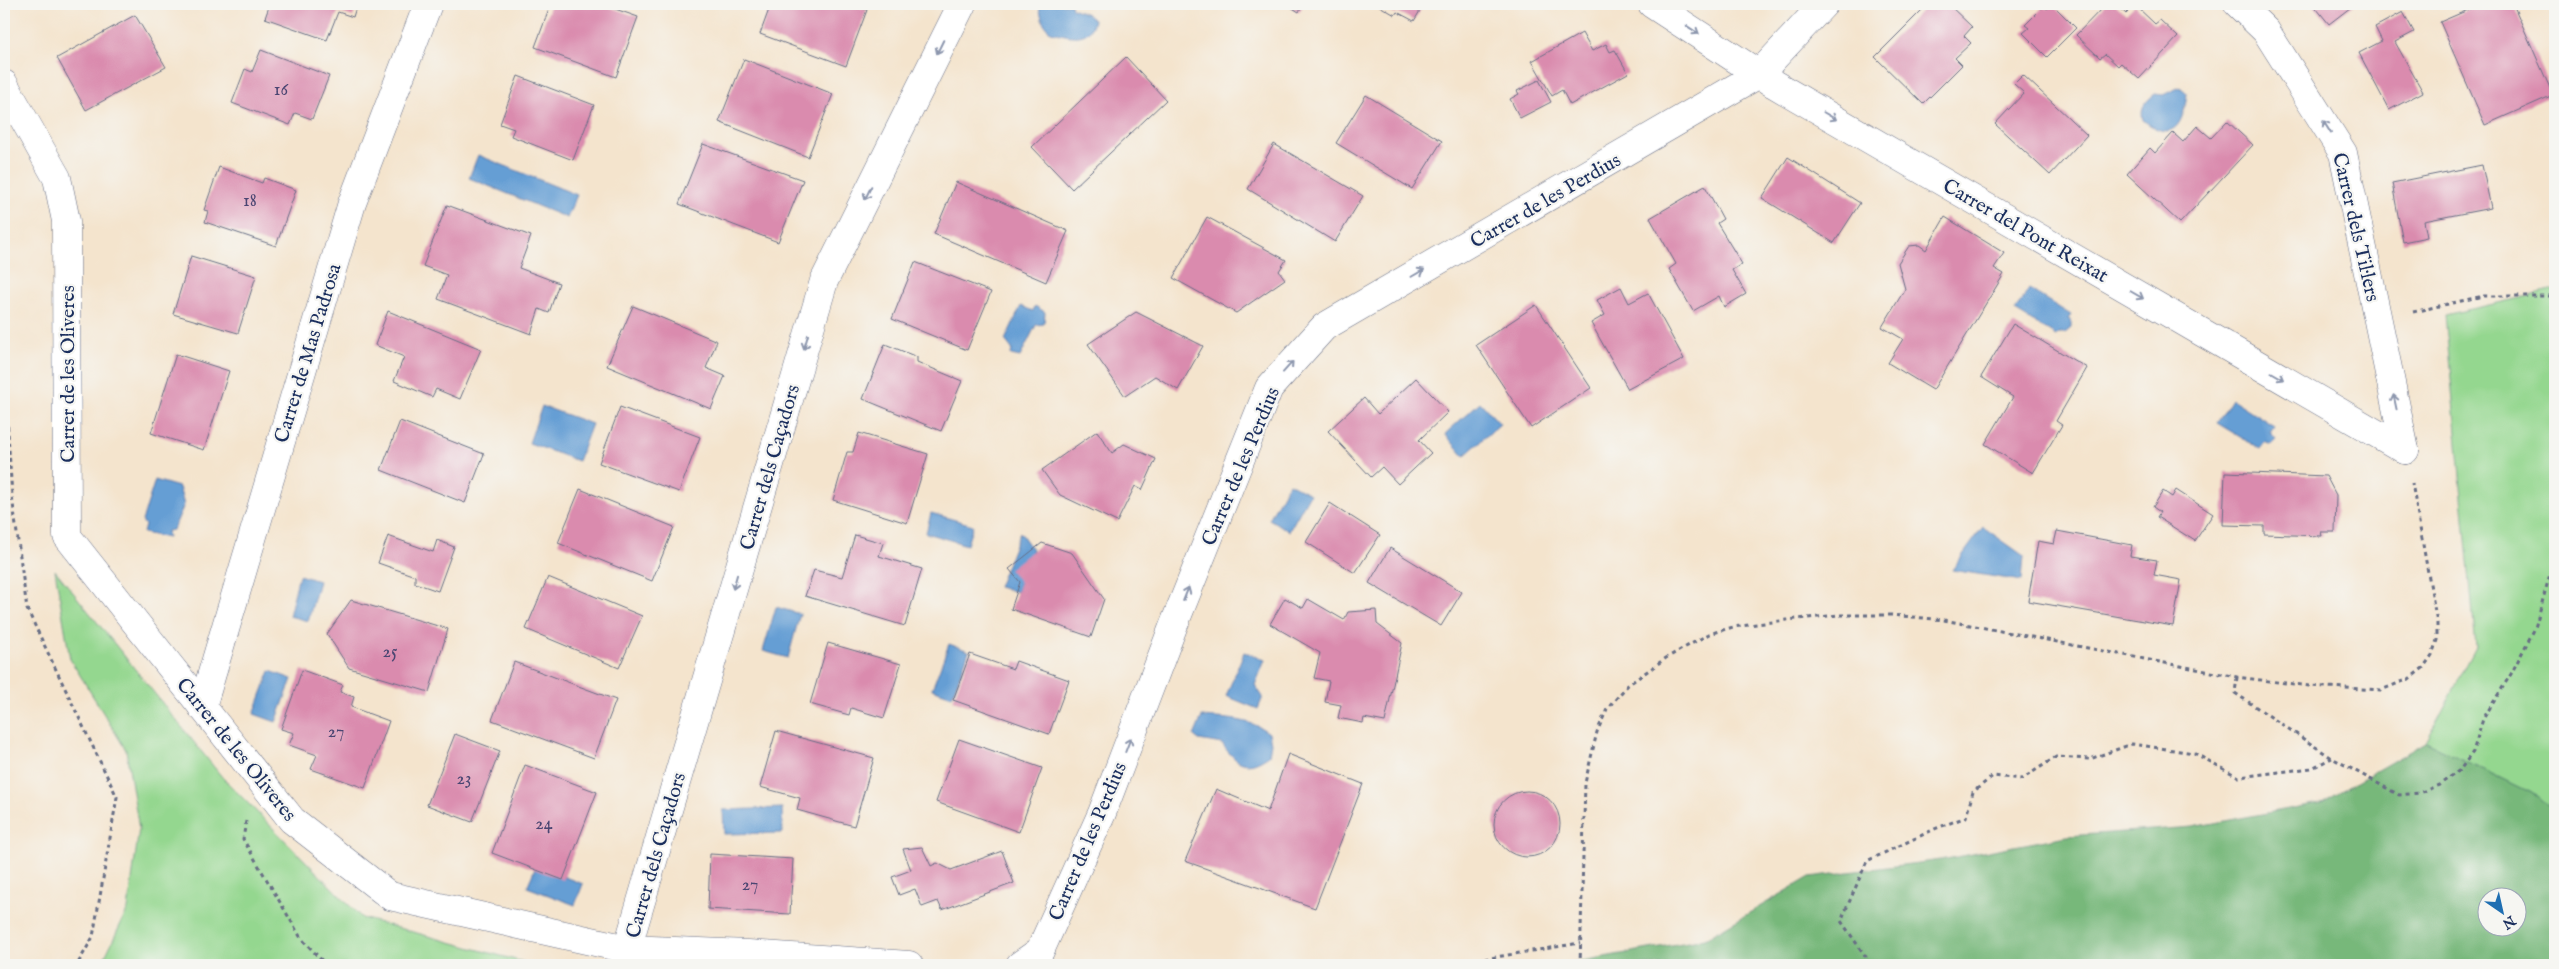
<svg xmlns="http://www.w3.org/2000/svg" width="2559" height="969" font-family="'IM FELL English',serif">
<rect width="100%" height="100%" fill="#f6f6f2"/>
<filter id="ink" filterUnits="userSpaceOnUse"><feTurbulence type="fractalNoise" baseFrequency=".02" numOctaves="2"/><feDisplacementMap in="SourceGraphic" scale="10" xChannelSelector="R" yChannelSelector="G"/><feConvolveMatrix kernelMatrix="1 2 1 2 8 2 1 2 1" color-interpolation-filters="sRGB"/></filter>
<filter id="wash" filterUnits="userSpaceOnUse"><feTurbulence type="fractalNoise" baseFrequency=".0096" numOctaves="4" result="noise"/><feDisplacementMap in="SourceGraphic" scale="20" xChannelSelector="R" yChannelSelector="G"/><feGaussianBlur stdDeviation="1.12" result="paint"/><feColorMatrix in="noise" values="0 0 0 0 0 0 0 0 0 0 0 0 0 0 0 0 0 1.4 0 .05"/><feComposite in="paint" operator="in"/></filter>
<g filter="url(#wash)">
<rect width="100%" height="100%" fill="#f4e4cd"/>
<g fill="#94d78f" stroke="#588376">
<path d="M2555,290V812L2539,797L2426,742L2476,647L2445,315Z"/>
<path d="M55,570L222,777L362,918L534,965H101L128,909L139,829L126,750L70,659Z"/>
</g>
<path fill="#77b87a" stroke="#49746c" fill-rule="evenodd" d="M2426,742L2539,797L2555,812V965H1559L1705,939L1810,877L1941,860L2067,836L2193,827L2320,803ZM2486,896H2516V926H2486Z"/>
<g fill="#659ed4" stroke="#406699">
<path d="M1041,4H1071L1072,8L1087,14L1094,20C1089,44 1068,35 1050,32L1043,22L1039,7Z"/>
<path d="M2180,87L2187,93C2184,123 2174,145 2143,120C2140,107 2145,102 2155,94L2163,95Z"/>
<path d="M478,155L577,195L567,218L469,178Z"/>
<path d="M2029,289L2071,315L2068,319L2071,321V328L2065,333H2059L2056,336L2015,311Z"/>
<path d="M1021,306L1033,311L1035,306L1045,312L1044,324L1036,325L1020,357L1011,355L1012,349L1005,340Z"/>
<path d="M2232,399L2274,426L2270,432L2276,439L2272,445L2264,442L2260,449L2217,423Z"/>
<path d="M1480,402L1500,424L1464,456L1445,434Z"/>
<path d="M542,406L592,424L578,461L529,443Z"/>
<path d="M155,480L179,487L184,505L173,530L167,531L168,538L143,533L145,525L142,521Z"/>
<path d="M1289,483L1310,494L1289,531L1269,519Z"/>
<path d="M931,513L973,525L967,545L926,533Z"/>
<path d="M1983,527L2024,556L2022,581L1952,570Z"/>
<path d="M1020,532L1032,549L1017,592L998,587Z"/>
<path d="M299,575L319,581L308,621L289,616Z"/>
<path d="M776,607L800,614L788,658L763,651Z"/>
<path d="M949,644L969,651L952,696L932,689Z"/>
<path d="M1244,652L1265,660L1255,685L1263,697L1258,709L1226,696Z"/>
<path d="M270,671L292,679L276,722L254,714Z"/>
<path d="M1202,717C1225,719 1250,718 1269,733L1271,743L1269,755C1246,771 1237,764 1222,744L1199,740L1194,736Z"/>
<path d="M782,808L783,833L724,834L723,810Z"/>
<path d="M536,866L583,884L575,905L527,887Z"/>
</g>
<g id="blocks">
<g fill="#da8bae">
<path d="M270,4H357L353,17L338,12L327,40L265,18Z"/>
<path d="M551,4H601L638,17L616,77L535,47Z"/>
<path d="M771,4H851L867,10L846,66L760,34Z"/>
<path d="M1286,4H1304L1299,12Z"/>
<path d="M1376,4H1424L1414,21L1397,12L1395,15Z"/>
<path d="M1928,4H1948L1972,27L1964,36L1971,43L1955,58L1962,65L1923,104L1875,57Z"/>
<path d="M2052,4L2076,28L2047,57L2023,33L2029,28L2025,25L2044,6L2047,9Z"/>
<path d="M2106,4H2115L2126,14L2135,5L2155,24L2160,20L2178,37L2139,79L2121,63L2118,66L2105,54L2100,58L2076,35Z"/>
<path d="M2313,4H2355L2329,24Z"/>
<path d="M2482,4H2513L2553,95L2485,125L2440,22Z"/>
<path d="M2403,12L2414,32L2395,42L2423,92L2389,110L2359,53L2382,41L2375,27Z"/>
<path d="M135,15L166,67L86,110L57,58Z"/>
<path d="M1582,33L1592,51L1606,44L1610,52L1615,50L1628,73L1570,105L1562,90L1552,96L1532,61Z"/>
<path d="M261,50L329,76L312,119L295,113L290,125L232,103L245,69L252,72Z"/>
<path d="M1126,57L1166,100L1072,189L1032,147Z"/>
<path d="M744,59L833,94L808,157L719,122Z"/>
<path d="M2023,75L2087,135L2050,175L1995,124L2024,93L2014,84Z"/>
<path d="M518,76L594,105L573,160L511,136L514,129L500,124Z"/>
<path d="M1539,80L1551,102L1520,118L1510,99L1519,94L1517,91Z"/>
<path d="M1366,95L1442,141L1412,189L1336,143Z"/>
<path d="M2227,121L2253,145L2180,223L2127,174L2150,148L2155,153L2173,133L2183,142L2197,126L2211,138Z"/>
<path d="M703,144L803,180L778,242L679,204Z"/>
<path d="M1274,144L1363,196L1335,242L1248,189Z"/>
<path d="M1788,157L1860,203L1834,243L1762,198Z"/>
<path d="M2482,165L2491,208L2424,221L2427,237L2403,242L2392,183Z"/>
<path d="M219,167L262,183L264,178L296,190L276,246L205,222L208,211L204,210Z"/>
<path d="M956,182L1068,231L1046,282L934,234Z"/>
<path d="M1705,186L1723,219L1717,223L1742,264L1732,270L1746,294L1724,307L1719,296L1693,311L1669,269L1676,264L1650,218Z"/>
<path d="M447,205L531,236L519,268L559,283L549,313L539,309L531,334L438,299L447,275L423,266Z"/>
<path d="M1207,217L1286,260L1279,271L1285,279L1236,313L1173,278Z"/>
<path d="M1945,217L2004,253L1994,268L2004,274L1933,390L1888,363L1903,339L1882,327L1905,289L1898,263L1909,246L1919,245L1926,250Z"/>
<path d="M191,256L256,276L238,333L173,314Z"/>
<path d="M915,262L991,292L967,350L892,319Z"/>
<path d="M1621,287L1629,303L1648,293L1684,359L1628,389L1591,323L1605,315L1597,300Z"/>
<path d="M1536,305L1591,388L1531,428L1476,345Z"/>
<path d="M633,306L717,341L706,368L725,376L711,409L607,366Z"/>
<path d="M388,311L481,349L460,399L436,389L432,397L394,381L404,357L375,345Z"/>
<path d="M1136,312L1203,346L1178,390L1155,376L1125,396L1088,344Z"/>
<path d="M2013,324L2087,368L2056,421L2062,425L2033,473L1985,444L2013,397L1981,377Z"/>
<path d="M885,344L917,357V362L962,381L941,431L863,399Z"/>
<path d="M176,354L229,371L204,450L151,433Z"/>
<path d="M1416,378L1448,412L1419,440L1431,453L1398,484L1382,467L1371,477L1328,431L1364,398L1378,414Z"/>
<path d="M620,407L700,437L679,492L599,463Z"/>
<path d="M400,421L484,454L465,503L381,470Z"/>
<path d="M1097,431L1112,453L1124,444L1156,459L1142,490L1135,486L1117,522L1060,495L1042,470Z"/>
<path d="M859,433L928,454L907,523L833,500L847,452H853Z"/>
<path d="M2225,472L2326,476L2336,495L2335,532H2321L2322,536L2264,534V526L2223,525Z"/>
<path d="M580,489L674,527L652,581L558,543Z"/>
<path d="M2176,490L2213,514L2195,541L2157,517L2160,512L2153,507L2163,491L2172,497Z"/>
<path d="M1330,503L1380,535L1355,573L1306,542Z"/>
<path d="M2057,531L2132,545L2130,556L2157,560L2154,575L2181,580L2173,626L2028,601L2038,541L2054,544Z"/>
<path d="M855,535L883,543L879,556L922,569L905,626L805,596L814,570L842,577Z"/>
<path d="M388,536L433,552L437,540L454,547L438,591L415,583V576L378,563Z"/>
<path d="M1042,543L1072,553L1104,599L1091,637L1011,609L1020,582L1009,569Z"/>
<path d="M1390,548L1462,592L1441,626L1369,583Z"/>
<path d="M548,577L642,616L619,668L526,629Z"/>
<path d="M1285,598L1303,608L1308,599L1344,620L1348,612L1376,610L1377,624L1402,643L1385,722L1364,718L1363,723L1338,718L1341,705L1325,702L1329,681L1314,678L1320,653L1270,624Z"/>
<path d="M351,600L448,629L429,692L349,668L327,634Z"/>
<path d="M828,643L901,664L884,718L851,708L849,715L810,704Z"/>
<path d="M970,654L1013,669L1016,661L1069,680L1049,734L953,700Z"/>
<path d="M514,662L616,700L594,758L492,720Z"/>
<path d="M302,670L343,685L340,692L354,697L351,707L389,721L365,788L311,769L317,755L289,745L294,733L281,729Z"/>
<path d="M776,731L874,758L854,826L797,810L800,798L760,787Z"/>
<path d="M455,734L500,751L472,822L427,805Z"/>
<path d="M959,739L1042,768L1019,832L936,802Z"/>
<path d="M1288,754L1363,784L1315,908L1185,861L1216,789L1268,811Z"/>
<path d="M525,765L597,792L563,880L492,853Z"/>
<circle cx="1527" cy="824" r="33"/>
<path d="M922,847L931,866L937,863L951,870L1002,851L1014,883L942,910L938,901L922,907L915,889L899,895L892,877L911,870L903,849Z"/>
<path d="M710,854L793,859L790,914L708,909Z"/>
</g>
</g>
</g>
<g filter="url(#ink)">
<use href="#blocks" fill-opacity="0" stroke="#676e85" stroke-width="1"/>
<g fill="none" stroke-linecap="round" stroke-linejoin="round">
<defs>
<g id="minor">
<path d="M1652,4L1774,84L2405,450"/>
<path d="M2238,4L2266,31L2343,153L2405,450"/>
<path d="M4,84L57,178L66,221L67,536L292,820L390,896L627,949L748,954L909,965"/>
<path d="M202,707L352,203L428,4"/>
<path d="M627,949L824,281L962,4"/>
<path d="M1020,965L1040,951L1102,813L1173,627L1269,388L1324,327L1759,74L1824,4"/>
</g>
</defs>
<use href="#minor" stroke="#676e85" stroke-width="29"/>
<g stroke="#676e85" stroke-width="3" stroke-dasharray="4 4" stroke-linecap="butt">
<path d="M2413,312L2483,296H2555"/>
<path d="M4,370L12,496L27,609L117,797L93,937L77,965"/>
<path d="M2237,677L2235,693L2332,758L2399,795L2419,793L2439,785L2460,770L2473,752L2483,719L2511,674L2535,628L2555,556"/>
<path d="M246,821L243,839L301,938L326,965"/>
<path d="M1479,965L1484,959L1580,943"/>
<path d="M1580,965L1585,783L1597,732L1607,709L1628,685L1666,658L1709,634L1733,627L1787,620L1839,615H1892L1944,620L2237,677L2309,686L2381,690L2409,679L2423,668L2432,655L2437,640V623L2412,483"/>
<path d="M1864,965L1866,957L1841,921L1867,861L1937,828L1966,817L1973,792L1993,776L2022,779L2056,757L2090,759L2132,744L2194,753L2239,777L2312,768L2332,758"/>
</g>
<use href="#minor" stroke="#fff" stroke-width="28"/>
</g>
<defs><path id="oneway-shaft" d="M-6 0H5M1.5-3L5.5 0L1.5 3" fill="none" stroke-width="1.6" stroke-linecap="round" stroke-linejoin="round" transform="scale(1.25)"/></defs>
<g stroke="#8d97ae">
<use href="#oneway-shaft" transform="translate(1693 30) rotate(33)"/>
<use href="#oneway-shaft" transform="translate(940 47) rotate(116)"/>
<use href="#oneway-shaft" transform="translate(1830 116) rotate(30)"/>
<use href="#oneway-shaft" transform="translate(2327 127) rotate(-122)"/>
<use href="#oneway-shaft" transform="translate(868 193) rotate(116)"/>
<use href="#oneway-shaft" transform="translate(1418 273) rotate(-30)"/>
<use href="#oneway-shaft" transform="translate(2137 295) rotate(30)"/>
<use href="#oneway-shaft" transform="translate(806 342) rotate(106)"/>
<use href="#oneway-shaft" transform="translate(1288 367) rotate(-48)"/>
<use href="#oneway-shaft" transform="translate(2278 376) rotate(30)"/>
<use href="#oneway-shaft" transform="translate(2395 402) rotate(-102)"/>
<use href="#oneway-shaft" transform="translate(735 582) rotate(106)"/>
<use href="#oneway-shaft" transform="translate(1186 594) rotate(-68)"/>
<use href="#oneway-shaft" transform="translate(1128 745) rotate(-69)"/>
</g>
</g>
<g text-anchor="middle" stroke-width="4.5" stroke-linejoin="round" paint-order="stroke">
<g font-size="18" fill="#4b4672">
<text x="281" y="95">16</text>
<text x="250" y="206">18</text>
<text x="390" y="657">25</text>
<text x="336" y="737">27</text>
<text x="464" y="784">23</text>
<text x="544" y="829">24</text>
<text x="750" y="890">27</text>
</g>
<g font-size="20" fill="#1b2f5e" stroke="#f6f6f2">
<text transform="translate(1545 200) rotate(-30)" y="7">Carrer de les Perdius</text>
<text transform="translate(2357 227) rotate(77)" y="7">Carrer dels Til·lers</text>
<text transform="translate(2026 230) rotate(30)" y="7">Carrer del Pont Reixat</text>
<text transform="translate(307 353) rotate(-73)" y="7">Carrer de Mas Padrosa</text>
<text transform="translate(67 374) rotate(-90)" y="7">Carrer de les Oliveres</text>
<text transform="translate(1240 466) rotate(-67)" y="7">Carrer de les Perdius</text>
<text transform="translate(769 467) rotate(-74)" y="7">Carrer dels Caçadors</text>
<text transform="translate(237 749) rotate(51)" y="7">Carrer de les Oliveres</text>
<text transform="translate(1087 841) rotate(-67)" y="7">Carrer de les Perdius</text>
<text transform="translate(655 855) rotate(-74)" y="7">Carrer dels Caçadors</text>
</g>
</g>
<rect width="2559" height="969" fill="none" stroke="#f6f6f2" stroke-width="20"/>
<g transform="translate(2502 912) rotate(146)"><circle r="24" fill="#f6f6f2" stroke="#9ea6b7"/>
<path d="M0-4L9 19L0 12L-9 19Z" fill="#1f6fb2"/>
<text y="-8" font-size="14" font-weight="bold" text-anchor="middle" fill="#1b2f5e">N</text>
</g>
</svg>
